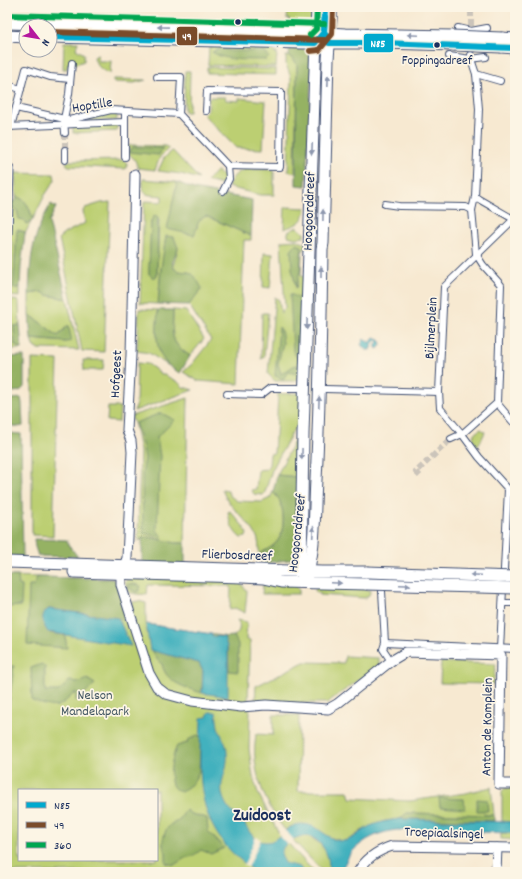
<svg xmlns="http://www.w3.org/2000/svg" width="522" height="879" font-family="Dekko,sans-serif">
<rect width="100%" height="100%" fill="#fcf5e5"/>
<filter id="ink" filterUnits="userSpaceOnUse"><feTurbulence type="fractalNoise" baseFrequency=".025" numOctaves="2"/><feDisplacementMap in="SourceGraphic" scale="8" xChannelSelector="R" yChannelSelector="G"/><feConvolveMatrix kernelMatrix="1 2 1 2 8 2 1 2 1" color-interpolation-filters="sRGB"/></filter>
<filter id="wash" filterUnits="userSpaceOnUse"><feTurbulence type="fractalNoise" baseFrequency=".012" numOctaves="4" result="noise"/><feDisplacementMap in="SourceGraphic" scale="16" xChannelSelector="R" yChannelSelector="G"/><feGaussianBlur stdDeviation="0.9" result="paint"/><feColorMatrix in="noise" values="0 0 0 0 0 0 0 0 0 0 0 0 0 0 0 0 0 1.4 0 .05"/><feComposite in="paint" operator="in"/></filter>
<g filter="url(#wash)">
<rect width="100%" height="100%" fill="#f7e9d1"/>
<g fill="#bccf72" stroke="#6c7f68" fill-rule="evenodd">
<path d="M290,7H313L311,22C305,28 298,26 291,25L289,18L287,19L288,10Z"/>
<path d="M64,42H78L76,49L84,54V61L76,64L68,63L67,69H63Z"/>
<path d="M214,44L272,46L274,53H277L276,67L208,65L209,47H213Z"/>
<path d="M97,55H98V61H111L110,73C103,72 95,65 94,57Z"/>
<path d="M286,56C291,56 295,61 297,65L295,173L288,171L291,78L286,64Z"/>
<path d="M207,67L276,69V75L207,73Z"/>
<path d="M185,71H190L189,112H184Z"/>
<path d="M113,79L146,80L134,83L113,82Z"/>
<path d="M209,97H225L226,100L239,101V98L266,101L263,149L236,148L204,115L208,110Z"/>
<path d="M114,112L117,113V120L80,122V119Z"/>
<path d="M117,124V131L73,133V126Z"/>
<path d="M129,145L165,146L169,148L160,157L155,170L138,168L135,160L128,153Z"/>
<path d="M172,151H173L199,179L181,174L158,171L164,158Z"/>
<path d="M124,160L127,163V166L125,169L69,166L67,165L66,162L69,161Z"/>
<path d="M247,169L274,170V195H260L228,187C231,177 238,171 247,169Z"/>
<path d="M217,170L221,175L225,173C227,178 225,181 222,185L207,181Z"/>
<path d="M15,173L54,174L55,180L45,195L33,219C28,206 29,202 16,196Z"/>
<path d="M143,179L177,182L168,229L197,228C197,221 200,219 206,216L251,236V240H244L239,384L198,381L183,372L192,364L211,340L189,305L201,288L189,272C165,273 176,261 178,248L175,243L161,268L158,304L140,303L144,202L145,201L162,202V196C147,194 142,198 143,179ZM155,215L159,219L157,276L149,274L151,221Z"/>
<path d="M110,202L104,352L82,351L59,238L65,233L85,223L83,211L85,208L101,203Z"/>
<path d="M10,207L17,210L26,224L31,222L25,234V232L18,230L17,235L13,289L20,287V297L8,296L9,262L11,261L12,242L10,240Z"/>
<path d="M285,207L306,208C303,223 298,224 284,229Z"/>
<path d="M297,227L304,233V237L295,238L288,236V232Z"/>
<path d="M297,240L306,244L302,253L301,276L306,277L301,377L294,381H275L268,374L275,297L279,300L281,313L285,308L281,241Z"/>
<path d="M264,253L273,254L270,288L263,287Z"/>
<path d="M42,292L47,295L67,299L79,350L38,349L33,346L31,339L66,342L67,326L58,336L29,314V294Z"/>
<path d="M8,299L19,301L20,325L14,326L15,345L22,349H7L8,314L9,312L10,304Z"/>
<path d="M139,309L158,310C157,329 154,351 169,366L149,353L137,351Z"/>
<path d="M173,310L186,311L204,339L190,356C168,341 173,336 173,310Z"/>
<path d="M262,313H268L264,357L261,359Z"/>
<path d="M32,359L58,360L53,536L32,535Z"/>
<path d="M83,360H104L103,370H84Z"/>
<path d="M137,363L148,364L160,373L178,382L183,387L193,390L134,411L136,407Z"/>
<path d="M301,393V428L294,429L272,470L265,492L263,495L254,494L251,490L256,489L258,470L266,469L269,465L270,454L274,453L275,437L276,436L278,394Z"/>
<path d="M188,398L185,543C180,543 174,543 169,542C158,539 147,533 138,542L140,451L135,426L131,416Z"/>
<path d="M108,407H120L119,422L107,421Z"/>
<path d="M481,429L485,432L479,445L475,446C472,437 472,434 481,429Z"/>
<path d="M300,440L298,477L277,475L294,442Z"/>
<path d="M222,489L228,490L229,495L237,501L262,502L270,498L273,492C277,496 280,500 281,505C285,516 284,536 275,544C271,548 264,551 259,554C259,548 259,540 256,535C247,518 228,508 222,489Z"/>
<path d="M230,511L243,526L247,534L246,537L241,538C233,532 229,522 228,512Z"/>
<path d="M7,576L113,579L132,607L133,602L138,601L146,603V624L235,638L234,636C240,632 241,626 237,620L247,622L246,640H250L248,701L250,712L249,749L253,777L258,793L278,832L314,872H7ZM19,790H157V860H19Z"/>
<path d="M129,577L239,580L247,592L245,613L235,608L230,610L231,586L148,585L147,594C140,595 134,594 128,592L125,582Z"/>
<path d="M263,584L296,585L299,589V594H262Z"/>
<path d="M317,586H365V590H371L369,595L365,598L320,595V593H317L315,590Z"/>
<path d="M345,656L379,658V666L332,699L328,703H296L255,701L256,686L304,662L344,663Z"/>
<path d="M441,662L496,664L493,684L440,683Z"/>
<path d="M273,715H299L298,791H348L350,798L410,801L466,793L491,787L494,815L407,813L400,819L385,821L361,831L351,839L343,841L290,827L285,830C270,811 257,784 255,759C254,751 255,743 256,734L273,735Z"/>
<path d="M505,788H515V822L502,821V791Z"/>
<path d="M501,833H515V840L501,839Z"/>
<path d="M307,836C322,842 333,856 328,872H323L292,839L298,837Z"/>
</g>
<g fill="#95b264" stroke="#587061">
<path d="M290,47C303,48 307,48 312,60L306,186L296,185L297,65L295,61L289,56Z"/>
<path d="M222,48L230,51H264L269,57L266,60C248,59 227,62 212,52Z"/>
<path d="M133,147L163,148L159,155L129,152Z"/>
<path d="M177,182L194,189L252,200L251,236L206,216C195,222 199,225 194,235L167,229Z"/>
<path d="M16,196C29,202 28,206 33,219L31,222L26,224L24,220L19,219L17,210L10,207V201H16Z"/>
<path d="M51,204L56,207L49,222L67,299L47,295L42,292L29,294C30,258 32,235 51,204Z"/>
<path d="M155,215L158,217L157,276L153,278L149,274V268L151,221Z"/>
<path d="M17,230L25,232V234L21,267L20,287L13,289Z"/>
<path d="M166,236L174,237L178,248C177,252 174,256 173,260C170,274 183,270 190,273C195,274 199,284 202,288L189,305L158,304L161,268Z"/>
<path d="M296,244L302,246L300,271L296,288L292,269L291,251Z"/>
<path d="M290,294L301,299L302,359L297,358L293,351Z"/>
<path d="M158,310H173C173,336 168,341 190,356L180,373C153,360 156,336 158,310Z"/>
<path d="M29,314L58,336L68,325L72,341L66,342L31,339Z"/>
<path d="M20,325L22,349L15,345L14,326Z"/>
<path d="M279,327L281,329L283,343L278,364L281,374L295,365L304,369L303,375L288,372L283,379L275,376Z"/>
<path d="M24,356V387C20,393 14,392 7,391V357Z"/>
<path d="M7,398L13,399L21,398L22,403L23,426L18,427L9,425V420L7,414Z"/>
<path d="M161,413L175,420L157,437L160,456L157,530L162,537L143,533L142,473L145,459L143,447L135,423Z"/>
<path d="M9,433L21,434L23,559L7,557Z"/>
<path d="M277,475L298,477L296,559L263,563L259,554C264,551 271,548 275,544C284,536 285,516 281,505C280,500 277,496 273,492Z"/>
<path d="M149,537L176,543H185V565L142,563V538Z"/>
<path d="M34,539L67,540L68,544L78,557L38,556L35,547Z"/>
<path d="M7,576H18L19,585L22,586L21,606L7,607Z"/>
<path d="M37,577L113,579L117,582L128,620L49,609L46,611L43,617L50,633L65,635L67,648L27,645L29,586H34Z"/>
<path d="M128,584H135L141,586L139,591L135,592L129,588Z"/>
<path d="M234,636L238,644V672L229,671L228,650L224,637Z"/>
<path d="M152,650L199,663L203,671L202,693C186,688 165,682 162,664L158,661Z"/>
<path d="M42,664L45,667V691H59L69,681L79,682L87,679L95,684L76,701V692C55,710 59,709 32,701L31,668Z"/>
<path d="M7,666H14L9,705H7Z"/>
<path d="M197,735L201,736L199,771L193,783L181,792C179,791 177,791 175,789C166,781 172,756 177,746L187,743L188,740Z"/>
<path d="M439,798L464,799L465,809L440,807Z"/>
<path d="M477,799L487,800L488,811H477Z"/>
<path d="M186,810L191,814L207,818L208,831L224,848L211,854L201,850L193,856L185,858L174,865L166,863V853L163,846V839L166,830L171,824L178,821Z"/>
<path d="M407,813L494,815V821L400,819Z"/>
</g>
<g fill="#42b1be" stroke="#2e708e">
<path d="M374,338L380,340L381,345L378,349L376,348V344L378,342L376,340L373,343L370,350H366L361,345L364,339L370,343Z"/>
<path d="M49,609L118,618L131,646L48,632C43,625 39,614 49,609Z"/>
<path d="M146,624L212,634V636L224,637L228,650V697L202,693L203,671L199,663L150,650Z"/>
<path d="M209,712H216C217,717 217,722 218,727C221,736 227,743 227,753C229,774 214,784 227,806C232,814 240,817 244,823C249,831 254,842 266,842C278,843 285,825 300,824C320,823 328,843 344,841C353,840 362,830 370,826C380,822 390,820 400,819L515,822V833L397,830C379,832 364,839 352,852C347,858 344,866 340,872H328C332,859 322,838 307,836C297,835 278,845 282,857C283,859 284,861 285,863L300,867L303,872H254C246,863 235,857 227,847C194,809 200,764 201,718L207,717Z"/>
</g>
<g fill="#f7e9d1">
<path d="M284,829L294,840L288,845L278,834Z"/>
<path d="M256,837L261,839L248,868L244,865Z"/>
</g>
</g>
<g filter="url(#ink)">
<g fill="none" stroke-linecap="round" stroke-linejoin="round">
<g stroke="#cbc4ba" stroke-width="6" stroke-dasharray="6 3" stroke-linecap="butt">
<path d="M471,35V7"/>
<path d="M65,133V150"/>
<path d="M420,476L416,472L451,439"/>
</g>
<defs>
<g id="pedestrian">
<path d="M458,28L471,31L487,28"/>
<path d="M471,55V59L476,74L479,109L475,197L472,210L476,254L483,265L501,285L499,342"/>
<path d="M449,56L471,59L486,57"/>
<path d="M476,74L500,81"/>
<path d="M157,77H181L179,114L228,166L280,167L281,92L207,91L206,111"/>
<path d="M7,85L21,89"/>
<path d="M16,108L69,120L111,110L179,114"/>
<path d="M7,127L125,122"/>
<path d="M11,127L26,69L50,77L70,79"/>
<path d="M65,133L64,119L69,94L72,63"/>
<path d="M65,150V160"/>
<path d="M125,157V112"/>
<path d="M223,191L229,179L228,166"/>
<path d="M475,197L515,220"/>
<path d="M385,204L399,206L466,207L472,210"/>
<path d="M325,389L439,392"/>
<path d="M227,394L261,395L270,388H298"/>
<path d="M497,403L513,422H515"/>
<path d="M451,439L462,434L497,403L499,345"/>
<path d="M382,591L385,643L383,649L391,661"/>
<path d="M503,603H515"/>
<path d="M385,643L515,649"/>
<path d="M501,655L500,649L508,489L479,457L462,434L440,408L439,392L444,287L514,219"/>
</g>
<g id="minor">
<path d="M135,174L131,355L127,430L131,441L132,452L127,558L121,574V585L149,673L157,687L166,694L192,701L241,707L266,705L328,709L337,704L391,661L406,652L501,655L499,784H515"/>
<path d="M7,234L9,169"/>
<path d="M358,872C366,858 377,851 392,846L515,848"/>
<path d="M496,872L497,848"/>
</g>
<g id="tertiary">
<path d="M7,23L272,30L345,34L452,36"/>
<path d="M7,36L26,37"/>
<path d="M50,37L301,43H383L454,45"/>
<path d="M502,38L515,39"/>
<path d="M501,47L515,48"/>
<path d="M7,562L322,572H367"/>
<path d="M74,572L242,577L263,578L281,582L366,584"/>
<path d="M305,582C316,550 314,514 316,480C320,403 321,326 322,249L323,243L328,59L332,7"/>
<path d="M305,582L301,571L303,434L317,7"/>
</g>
</defs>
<use href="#pedestrian" stroke="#3c4b6f" stroke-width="8"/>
<use href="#minor" stroke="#3c4b6f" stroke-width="11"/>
<use href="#tertiary" stroke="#3c4b6f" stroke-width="13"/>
<use href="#pedestrian" stroke="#fff" stroke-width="6"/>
<use href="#minor" stroke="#fff" stroke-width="9"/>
<use href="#tertiary" stroke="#fff" stroke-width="11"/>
<defs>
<g id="tertiary-bridge">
<path d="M452,36L502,38"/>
<path d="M454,45L501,47"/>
<path d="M367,572L515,577"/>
<path d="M366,584L515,588"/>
</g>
</defs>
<use href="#tertiary-bridge" stroke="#3c4b6f" stroke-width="13" stroke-linecap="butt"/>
<use href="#tertiary-bridge" stroke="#fff" stroke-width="11"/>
<defs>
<g id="bus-1">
<path d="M325,17L324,32L329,43H383L515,48"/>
<path d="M50,37L315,43L324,32L325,7"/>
</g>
<g id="bus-2">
<path d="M50,32L324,40"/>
<path d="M310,51L319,50L332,34L333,7"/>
</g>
<g id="bus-3">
<path d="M7,15L324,24"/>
<path d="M310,35L316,29L317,7"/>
</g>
</defs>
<use href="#bus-1" stroke="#fcf5e5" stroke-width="9"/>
<use href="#bus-2" stroke="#fcf5e5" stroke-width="9"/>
<use href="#bus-3" stroke="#fcf5e5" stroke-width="9"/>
<use href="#bus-1" stroke="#00a9ce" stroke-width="6"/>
<use href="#bus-2" stroke="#7a4b2a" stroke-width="6"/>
<use href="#bus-3" stroke="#00a651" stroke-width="6"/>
</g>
<defs><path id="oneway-solid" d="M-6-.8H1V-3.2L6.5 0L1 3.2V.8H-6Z"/></defs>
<g fill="#8d97ae">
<use href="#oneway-solid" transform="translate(163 27) rotate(-179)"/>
<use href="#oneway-solid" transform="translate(413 35) rotate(-178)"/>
<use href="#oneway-solid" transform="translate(328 81) rotate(-88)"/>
<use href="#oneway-solid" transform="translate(312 149) rotate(92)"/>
<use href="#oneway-solid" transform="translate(323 215) rotate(-89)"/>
<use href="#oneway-solid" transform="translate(321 272) rotate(-90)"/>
<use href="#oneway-solid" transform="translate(307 324) rotate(92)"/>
<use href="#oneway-solid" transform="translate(319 402) rotate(-88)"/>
<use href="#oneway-solid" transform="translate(302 454) rotate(91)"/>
<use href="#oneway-solid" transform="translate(313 532) rotate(-87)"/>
<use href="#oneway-solid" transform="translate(476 575) rotate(-177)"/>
<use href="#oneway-solid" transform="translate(336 583) rotate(2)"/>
<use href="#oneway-solid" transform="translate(405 585) rotate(2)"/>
</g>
</g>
<g fill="#1b2f5e" stroke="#fcf5e5" stroke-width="1.5">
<circle cx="238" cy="22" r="3.5"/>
<circle cx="437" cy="45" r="3.5"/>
</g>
<g text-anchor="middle" stroke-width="3.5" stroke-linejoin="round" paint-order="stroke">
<g font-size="13" fill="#1b2f5e" stroke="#fcf5e5">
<text x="437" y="64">Foppingadreef</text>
</g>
<g font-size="14" fill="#1b2f5e" stroke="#fcf5e5">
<text transform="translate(92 104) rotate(-9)" y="5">Hoptille</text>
<text transform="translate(308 211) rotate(-88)" y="5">Hoogoorddreef</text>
<text transform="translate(430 328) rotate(-87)" y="5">Bijlmerplein</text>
<text transform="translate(115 374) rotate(-87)" y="5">Hofgeest</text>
<text transform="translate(296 533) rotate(-84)" y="5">Hoogoorddreef</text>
<text transform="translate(237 554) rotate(2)" y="5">Flierbosdreef</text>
<text transform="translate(486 727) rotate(-89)" y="5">Anton de Komplein</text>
<text transform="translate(444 832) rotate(2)" y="5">Troepiaalsingel</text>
</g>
<g font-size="14" fill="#435763" stroke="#fcf5e5">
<text x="95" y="699">Nelson<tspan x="95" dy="16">Mandelapark</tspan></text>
</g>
<g font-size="18" font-weight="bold" fill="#1b2f5e" stroke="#fcf5e5">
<text x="262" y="820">Zuidoost</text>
</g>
</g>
<g stroke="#fcf5e5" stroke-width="1.5">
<rect x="176" y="26" width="22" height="20" rx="4" fill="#7a4b2a"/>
<rect x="363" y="33" width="31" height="20" rx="4" fill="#00a9ce"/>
</g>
<g font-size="11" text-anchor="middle" font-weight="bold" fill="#fff">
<text x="187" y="40">49</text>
<text x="378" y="47">N85</text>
</g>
<rect width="522" height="879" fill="none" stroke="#fcf5e5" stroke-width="24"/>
<rect x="18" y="789" width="140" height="72" fill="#fcf5e5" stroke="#a2a6af"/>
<rect x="26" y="802" width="20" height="6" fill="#00a9ce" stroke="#a2a6af"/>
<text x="54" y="809" font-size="12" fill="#1b2f5e">N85</text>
<rect x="26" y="822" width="20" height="6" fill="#7a4b2a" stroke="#a2a6af"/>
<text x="54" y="829" font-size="12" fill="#1b2f5e">49</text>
<rect x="26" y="842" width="20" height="6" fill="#00a651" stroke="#a2a6af"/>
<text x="54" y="849" font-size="12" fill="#1b2f5e">360</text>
<g transform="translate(38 38) rotate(121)"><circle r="19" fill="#fcf5e5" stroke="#a2a6af"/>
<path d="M0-3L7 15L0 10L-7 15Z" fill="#b5179e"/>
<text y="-6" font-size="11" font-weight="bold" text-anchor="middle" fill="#1b2f5e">N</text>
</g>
</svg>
